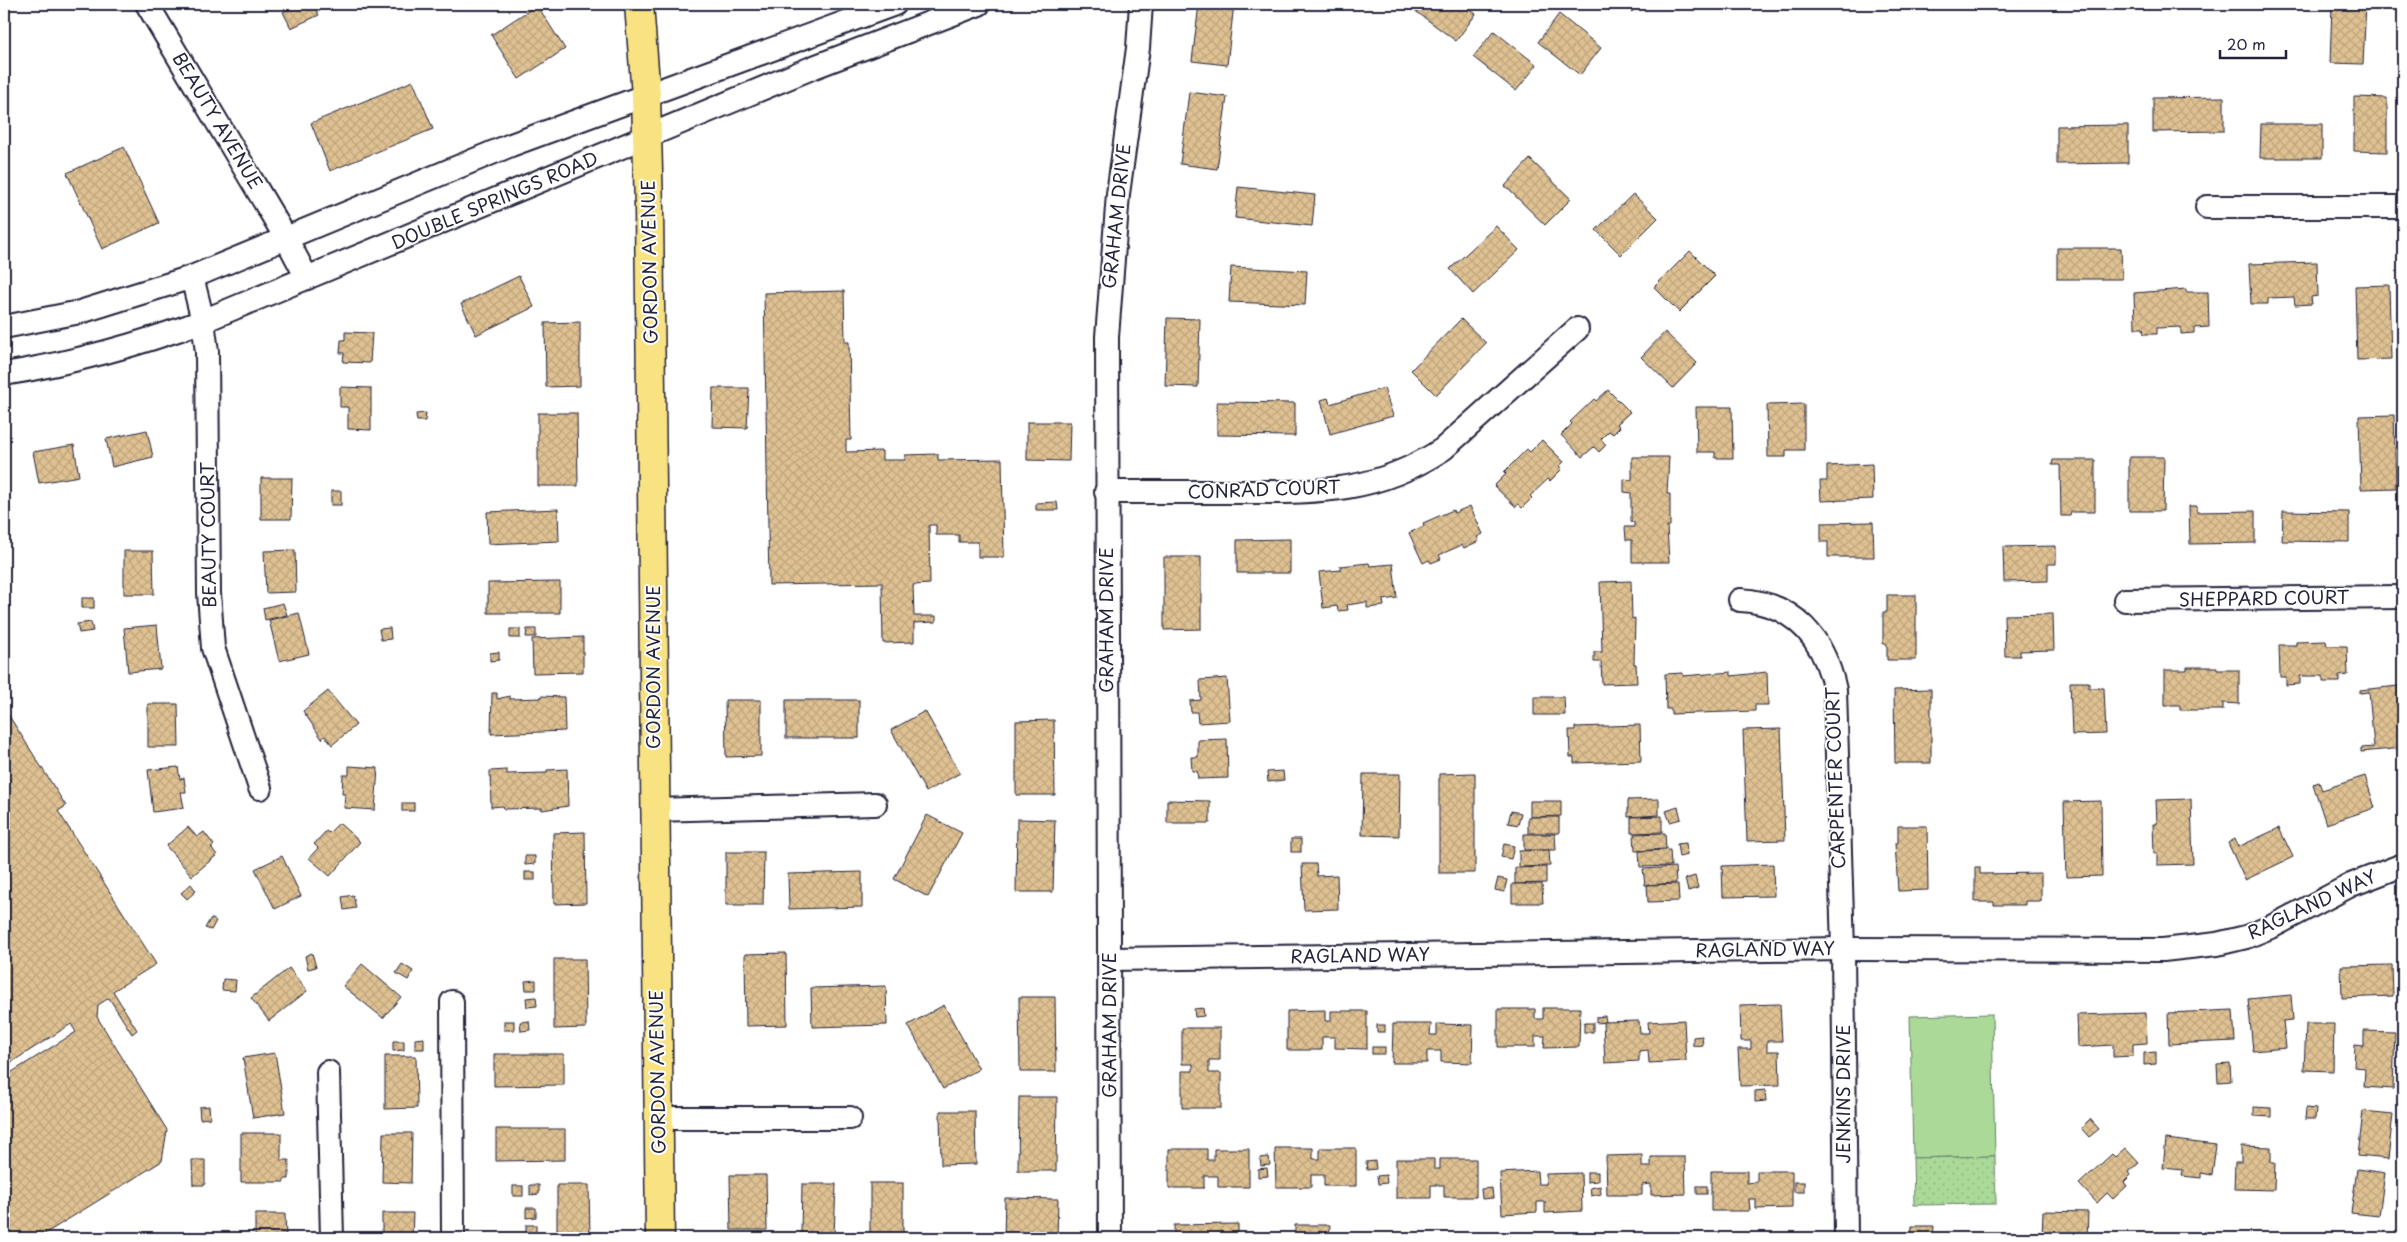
<svg xmlns="http://www.w3.org/2000/svg" width="2407" height="1242" font-family="'Playpen Sans',sans-serif">
<defs>
<pattern id="park-dots" width="8" height="8" patternUnits="userSpaceOnUse" patternTransform="scale(1.25)"><rect width="8" height="8" fill="#aad998"/><path d="M2 2h.1M6 6h.1" fill="none" stroke="#92ba84" stroke-width="1.8" stroke-linecap="round"/></pattern>
<pattern id="building-cross-hatch" width="8" height="8" patternUnits="userSpaceOnUse" patternTransform="scale(1.25)"><rect width="8" height="8" fill="#dfc192"/><path d="M0 0l8 8M0 8l8-8" fill="none" stroke="#bfa67f"/></pattern>
</defs>
<rect width="100%" height="100%" fill="#fff"/>
<filter id="ink" filterUnits="userSpaceOnUse"><feTurbulence type="fractalNoise" baseFrequency=".02" numOctaves="2"/><feDisplacementMap in="SourceGraphic" scale="10" xChannelSelector="R" yChannelSelector="G"/><feConvolveMatrix kernelMatrix="1 2 1 2 8 2 1 2 1" color-interpolation-filters="sRGB"/></filter>
<g filter="url(#ink)">
<path fill="#aad998" stroke="#667e6a" d="M1992,1014L1995,1156L1913,1158L1910,1016Z"/>
<path fill="url(#park-dots)" stroke="#667e6a" d="M1995,1156L1996,1204L1914,1205L1913,1158Z"/>
<g fill="url(#building-cross-hatch)" stroke="#22223b">
<path d="M300,4H313L319,15L291,28L283,12Z"/>
<path d="M1199,4H1234L1227,65L1192,61Z"/>
<path d="M1413,4H1463L1476,14L1456,41L1410,7Z"/>
<path d="M1620,4H1638L1632,12Z"/>
<path d="M2332,4H2366L2363,64L2330,63Z"/>
<path d="M537,5L565,49L519,79L491,35Z"/>
<path d="M1559,14L1601,48L1580,75L1538,42Z"/>
<path d="M1494,31L1537,65L1516,91L1473,57Z"/>
<path d="M413,81L433,129L330,171L311,123Z"/>
<path d="M1189,92L1227,97L1217,169L1180,164Z"/>
<path d="M2224,97V131L2153,132V98Z"/>
<path d="M2354,97L2387,98V152L2354,151Z"/>
<path d="M2261,124H2322V158H2260Z"/>
<path d="M2128,125V163L2057,164V126Z"/>
<path d="M124,147L159,223L102,249L67,173Z"/>
<path d="M1530,159L1571,199L1545,225L1505,186Z"/>
<path d="M1238,187L1315,195L1312,226L1235,218Z"/>
<path d="M1633,194L1658,218L1621,255L1596,230Z"/>
<path d="M1496,226L1519,250L1473,294L1450,269Z"/>
<path d="M2057,248H2121L2122,279H2057Z"/>
<path d="M1690,251L1715,276L1679,312L1654,287Z"/>
<path d="M2317,262L2318,296L2311,297L2312,304L2295,305L2294,297L2268,298V304H2251L2249,264Z"/>
<path d="M1231,267L1307,271L1305,305L1229,302Z"/>
<path d="M519,276L534,307L476,335L461,304Z"/>
<path d="M2389,285L2391,359L2357,360L2355,286Z"/>
<path d="M2186,289V292H2208L2209,327L2194,328V333L2181,334V327L2157,328V334H2144L2143,328H2135L2134,293Z"/>
<path d="M844,291L845,342H849L851,440H846V452L882,451V460H905V455L938,454V460L1002,459L1004,557H978V542H959V535H936V525H929L930,584L913,585L914,616H936V622L914,623V642L883,643L882,583L769,585L764,293Z"/>
<path d="M1167,318L1200,319L1198,387L1165,386Z"/>
<path d="M1461,319L1486,343L1436,395L1411,370Z"/>
<path d="M580,322V386L546,387L545,323Z"/>
<path d="M345,332L372,333L370,363L343,362L344,353H340L341,340H345Z"/>
<path d="M1665,332L1697,363L1673,388L1641,357Z"/>
<path d="M340,387L371,388V430L348,429V407H340Z"/>
<path d="M713,388H749L747,428L712,427Z"/>
<path d="M1384,388L1393,416L1330,434L1321,400L1328,398L1330,404Z"/>
<path d="M1608,390L1630,412L1617,424L1620,427L1613,434L1609,431L1601,439L1606,445L1599,452L1594,447L1582,457L1561,435L1572,424L1570,422L1594,399L1596,401Z"/>
<path d="M1217,402L1295,403V436L1217,435Z"/>
<path d="M1804,404V450H1786V457H1768L1767,405Z"/>
<path d="M1696,407H1732L1733,458H1715V452H1697Z"/>
<path d="M426,413L425,421H417L416,414Z"/>
<path d="M538,413H577L578,486H538Z"/>
<path d="M2394,415L2396,488L2361,489L2359,416Z"/>
<path d="M1027,422H1070L1069,461L1027,460Z"/>
<path d="M147,430L153,457L112,467L106,439Z"/>
<path d="M1542,440L1564,462L1559,466L1562,469L1550,481L1548,479L1530,496L1532,498L1522,508L1518,504L1516,507L1494,486L1506,474L1504,472L1527,449L1530,452Z"/>
<path d="M74,445L79,476L39,483L33,452Z"/>
<path d="M1632,457H1669L1667,494H1670V526H1667L1669,562H1632V540H1626L1625,527H1634V522H1631V493L1624,492V479L1632,480Z"/>
<path d="M2129,457H2164L2163,511H2129Z"/>
<path d="M2053,460H2095V512H2071L2070,516H2061L2060,465H2052Z"/>
<path d="M1872,464L1873,499L1821,501L1820,481H1827V466Z"/>
<path d="M261,478H292L291,519H261Z"/>
<rect x="331" y="491" width="10" height="14"/>
<path d="M1057,502L1058,510H1036V503Z"/>
<path d="M1470,506L1483,534L1477,537L1479,541L1464,548L1462,545L1439,555L1441,559L1431,563L1429,560L1423,563L1409,533L1424,526L1423,523L1453,510L1454,513Z"/>
<path d="M2189,506H2197V512L2255,511V543L2190,544Z"/>
<path d="M558,509L559,541L488,544L487,512Z"/>
<path d="M2283,511L2349,512V542L2282,541Z"/>
<path d="M1873,522L1874,557H1828V542H1821V523Z"/>
<path d="M1290,539V573H1237V540Z"/>
<path d="M2056,546V564H2048V581L2004,582L2003,547Z"/>
<path d="M295,550L296,592L266,593L264,551Z"/>
<path d="M124,551H153L154,594H124Z"/>
<path d="M1164,557H1201V629L1164,630Z"/>
<path d="M1369,563L1370,566L1393,564L1397,598L1383,600L1384,606L1367,608V602L1347,605L1348,610L1338,611L1337,606L1323,608L1319,572L1341,570L1340,566Z"/>
<path d="M1631,581L1632,619L1635,618L1634,664H1636L1637,683L1602,684L1601,662H1594V652H1602L1600,582Z"/>
<path d="M560,582V613H488V583Z"/>
<path d="M1887,595H1916V660H1887V644H1883V612H1887Z"/>
<rect x="82" y="598" width="12" height="10"/>
<path d="M283,603L287,615L265,620L263,608Z"/>
<path d="M299,613L309,654L279,661L269,620Z"/>
<path d="M2053,614L2054,650L2020,651V656H2005L2004,615Z"/>
<path d="M91,622L93,631L79,633L77,624Z"/>
<path d="M157,625L161,669L128,672L124,628Z"/>
<path d="M390,628L391,639L381,640L379,629Z"/>
<rect x="510" y="629" width="10" height="9"/>
<path d="M527,629H536V637H526Z"/>
<path d="M583,637V672L533,673L532,639Z"/>
<path d="M2326,641L2327,646H2347L2348,675L2339,676V682H2323V676H2300V684L2286,685V677H2280L2279,645H2296V642Z"/>
<path d="M499,652V660L490,661V653Z"/>
<path d="M2187,667H2217V670H2239V704L2223,703V710H2180V705H2165V670H2187Z"/>
<path d="M1731,672V676L1767,672L1768,705H1755V711L1671,714V709H1666L1665,674L1683,673V676Z"/>
<path d="M1227,678L1230,721L1198,723L1197,712H1191L1190,701L1201,700L1200,680Z"/>
<path d="M2070,682H2089V688H2104L2106,734L2072,735Z"/>
<path d="M2398,686L2403,748L2361,752V748L2374,747L2369,692L2360,693V690Z"/>
<path d="M1931,689V763H1895L1894,690Z"/>
<path d="M328,691L356,725L332,745L325,736L322,739L303,711Z"/>
<path d="M492,693H497V699L510,696V699L541,698V696L564,697L565,731L491,734Z"/>
<path d="M1534,697H1564L1565,715H1534Z"/>
<path d="M725,700H761V756L726,757Z"/>
<rect x="786" y="700" width="73" height="38"/>
<path d="M148,704H178L179,747H148Z"/>
<path d="M4,708L66,806L58,811L156,964L113,991L137,1030L132,1034L109,998L98,1005L97,1017L167,1130L162,1161L38,1238H4V1077L76,1032L71,1024L4,1067Z"/>
<path d="M925,711L960,773L926,792L891,730Z"/>
<path d="M1054,720L1055,795H1016V721Z"/>
<path d="M1640,725L1641,761L1574,763V757H1570L1569,730H1575V727Z"/>
<path d="M1781,729L1785,840L1747,841L1743,730Z"/>
<path d="M1227,739L1228,778L1198,779L1197,771H1192L1191,757H1198V740Z"/>
<path d="M349,766L378,768L375,810L344,808L345,794H342L343,775H349Z"/>
<path d="M178,767L180,779L184,778L186,792H181L184,808L153,812L148,770Z"/>
<path d="M567,769L568,806L542,810V808L504,809L503,806L491,807L490,771L507,770V774L547,773V770Z"/>
<path d="M1283,771L1284,780L1268,782L1267,772Z"/>
<path d="M1475,773V873H1439V774Z"/>
<path d="M1363,774H1400L1399,836L1362,835Z"/>
<path d="M2365,776L2375,808L2326,824L2313,784L2319,782L2322,790Z"/>
<path d="M1659,799V815L1628,817V800Z"/>
<path d="M2191,799L2193,864L2157,865V853H2154L2153,824H2157L2156,800Z"/>
<path d="M1167,800L1210,801V823H1167Z"/>
<path d="M1530,801H1561V816L1530,817Z"/>
<path d="M2101,801L2102,876L2066,877L2064,802Z"/>
<rect x="402" y="803" width="12" height="8"/>
<path d="M1678,807L1681,819L1670,822L1666,811Z"/>
<path d="M1511,811L1521,813L1518,825L1508,823Z"/>
<path d="M927,815L962,833L928,897L894,879Z"/>
<path d="M1662,816V832L1631,833V817Z"/>
<rect x="1528" y="817" width="31" height="16"/>
<path d="M1017,819L1055,820L1053,892H1016Z"/>
<path d="M339,823L360,842L330,876L309,858L318,848L314,844L326,831L329,833Z"/>
<path d="M1898,826H1927L1928,890L1898,891L1895,843H1898Z"/>
<path d="M188,827L197,837L204,832L214,845L211,847L217,855L192,876L166,846Z"/>
<path d="M2279,828L2293,857L2245,880L2228,843L2235,839L2238,847Z"/>
<path d="M585,832L586,903L554,904L553,833Z"/>
<path d="M1665,833L1666,849L1635,851L1634,834Z"/>
<path d="M1524,834H1555L1556,850H1524Z"/>
<rect x="1291" y="839" width="10" height="13"/>
<path d="M1686,843L1687,855L1679,857L1677,844Z"/>
<path d="M1504,844L1514,846L1511,859L1501,857Z"/>
<path d="M1549,850L1550,866L1519,867V851Z"/>
<path d="M1670,850L1671,866L1640,867L1639,851Z"/>
<path d="M726,852H764L763,905H726Z"/>
<path d="M282,856L301,896L275,909L255,869Z"/>
<path d="M525,856H535V864L525,865Z"/>
<path d="M1302,864H1316L1317,876L1337,875L1338,909L1304,910Z"/>
<path d="M1773,864L1774,896L1723,897L1722,866Z"/>
<path d="M1546,867V883L1515,884V868Z"/>
<path d="M1675,867L1676,883L1645,885L1643,869Z"/>
<path d="M1975,867H1980V874L2041,873V901H2025V905H1994V902H1975Z"/>
<rect x="525" y="872" width="10" height="8"/>
<path d="M862,872V907L789,909L788,874Z"/>
<path d="M1695,876L1698,888L1688,891L1685,879Z"/>
<path d="M1498,878L1507,880L1504,892L1495,890Z"/>
<path d="M191,884L196,891L187,899L181,893Z"/>
<path d="M1512,884H1542L1543,903H1512Z"/>
<path d="M1678,884L1679,901L1648,902L1647,885Z"/>
<path d="M353,895L356,908L344,910L342,897Z"/>
<path d="M211,918L216,921L211,930L205,928Z"/>
<path d="M312,953L316,967L308,969L305,956Z"/>
<path d="M786,953L787,1025L746,1026L745,954Z"/>
<path d="M554,959H585L586,1028L554,1029Z"/>
<path d="M362,964L401,997L383,1018L343,986Z"/>
<path d="M402,964L413,971L408,980L396,973Z"/>
<path d="M2392,965L2393,996L2342,998L2341,966Z"/>
<path d="M289,968L307,991L269,1021L251,998Z"/>
<path d="M223,979L236,980L235,991L222,990Z"/>
<path d="M536,980V990H526L525,981Z"/>
<path d="M886,986L887,1025L812,1027L811,988Z"/>
<path d="M2291,995L2293,1020L2283,1021L2286,1048L2253,1051L2248,999Z"/>
<path d="M536,997L537,1006L527,1007L526,998Z"/>
<path d="M1019,997H1055L1056,1072H1020Z"/>
<path d="M1780,1004L1782,1041H1767V1051H1779L1780,1085L1740,1086L1738,1049H1751V1041H1741L1740,1005Z"/>
<path d="M944,1005L979,1069L943,1089L908,1025Z"/>
<path d="M1203,1008L1204,1016L1195,1017L1194,1009Z"/>
<path d="M1543,1008H1580L1579,1047L1544,1048L1545,1036H1535V1047H1498V1009H1535V1019H1543Z"/>
<path d="M1325,1010V1021H1331V1011H1367V1049L1335,1048V1037H1322V1050H1287V1011Z"/>
<path d="M2233,1010L2235,1041L2169,1044L2168,1013Z"/>
<path d="M2146,1013L2147,1043L2133,1044V1056L2113,1057V1045L2078,1047L2077,1015Z"/>
<path d="M1605,1016L1606,1022L1596,1023V1017Z"/>
<path d="M1684,1020L1686,1061L1649,1063L1648,1050L1639,1051V1061L1605,1063L1603,1022L1639,1021L1640,1033H1649L1648,1022Z"/>
<rect x="504" y="1021" width="10" height="9"/>
<path d="M529,1021L530,1030L521,1031L520,1022Z"/>
<rect x="1584" y="1023" width="9" height="9"/>
<path d="M1393,1024H1431L1430,1035H1437V1024L1473,1025L1472,1063L1441,1062V1051H1427V1063H1392Z"/>
<path d="M2306,1024H2334L2333,1071L2304,1070Z"/>
<rect x="1377" y="1025" width="8" height="7"/>
<path d="M1182,1028H1220V1060H1209V1073H1221V1108H1182V1071H1193V1064H1182Z"/>
<path d="M2364,1031L2395,1032L2393,1089L2364,1087L2365,1068L2354,1067L2355,1045L2364,1046Z"/>
<path d="M1702,1036L1703,1045L1693,1046V1037Z"/>
<path d="M424,1038V1049H415V1039Z"/>
<path d="M393,1041H404V1050L393,1051Z"/>
<rect x="1372" y="1047" width="13" height="7"/>
<path d="M2156,1052V1064L2144,1065V1053Z"/>
<path d="M275,1053L285,1113L253,1118L243,1058Z"/>
<path d="M494,1054H564V1085L494,1086Z"/>
<path d="M385,1056H416L417,1108L385,1109Z"/>
<path d="M2230,1064L2231,1081L2218,1082L2217,1065Z"/>
<path d="M1765,1090L1766,1101L1755,1102V1091Z"/>
<path d="M1019,1097H1057L1056,1171H1018Z"/>
<path d="M209,1106L210,1118L200,1119L199,1107Z"/>
<path d="M2254,1107L2271,1108V1117L2254,1116Z"/>
<path d="M2306,1108L2316,1109L2315,1119H2305Z"/>
<path d="M940,1111H975L976,1164L941,1165Z"/>
<path d="M2363,1111L2393,1114L2388,1159L2358,1156Z"/>
<path d="M2090,1119L2099,1129L2089,1137L2081,1128Z"/>
<path d="M496,1129H565V1160L496,1161Z"/>
<path d="M241,1133H281V1160H289V1179H284V1182H241Z"/>
<path d="M383,1133H412L411,1183L382,1182Z"/>
<path d="M2166,1139L2216,1145L2212,1175L2201,1173V1178L2182,1176L2183,1170L2163,1168Z"/>
<path d="M2241,1146L2271,1147V1163H2275L2274,1190L2234,1189L2235,1162H2241Z"/>
<path d="M1275,1148H1313V1159H1320V1148H1356V1186H1324V1175H1311V1187H1276Z"/>
<path d="M2125,1148L2139,1163L2129,1172L2131,1175L2124,1182L2127,1186L2113,1199L2107,1193L2097,1203L2079,1184L2112,1154L2115,1157Z"/>
<path d="M1169,1149H1207V1160H1214V1149H1249V1187H1218V1176H1204V1188H1169Z"/>
<path d="M1642,1155V1167H1651V1157H1685L1686,1194L1651,1195V1184L1642,1185V1195H1607L1606,1156Z"/>
<path d="M1269,1157L1270,1165L1261,1166L1260,1158Z"/>
<path d="M1396,1159H1434V1169H1440V1159H1476V1197H1444V1185H1431V1198H1396Z"/>
<path d="M192,1160H205V1185H193Z"/>
<path d="M1375,1161L1376,1169L1367,1170L1366,1162Z"/>
<path d="M1267,1168L1268,1176L1258,1177V1169Z"/>
<path d="M2357,1169L2385,1173L2379,1216L2351,1213Z"/>
<path d="M1537,1171L1538,1184H1546V1174L1581,1173L1582,1211L1545,1213V1202H1537V1212L1502,1214L1500,1173Z"/>
<path d="M1711,1171H1747V1183L1757,1182V1171H1792V1208L1756,1209V1199H1749L1750,1211H1711Z"/>
<path d="M1587,1172H1598V1181L1587,1182Z"/>
<path d="M730,1175H766L767,1230H731Z"/>
<path d="M1386,1175L1387,1183L1378,1184L1377,1176Z"/>
<rect x="1794" y="1182" width="10" height="10"/>
<rect x="870" y="1183" width="33" height="52"/>
<path d="M802,1184H836L834,1235L801,1233Z"/>
<path d="M530,1185H539V1194L530,1195Z"/>
<path d="M557,1185H589L590,1238H557Z"/>
<rect x="513" y="1186" width="10" height="10"/>
<path d="M1600,1186L1601,1194L1591,1196L1590,1188Z"/>
<rect x="1697" y="1186" width="10" height="8"/>
<path d="M1492,1188L1493,1198L1482,1199L1481,1189Z"/>
<path d="M1005,1198L1058,1199L1057,1238H1004Z"/>
<path d="M526,1208H536V1217L526,1218Z"/>
<path d="M2043,1211L2088,1212L2087,1238H2042Z"/>
<path d="M382,1213H413L412,1238H382Z"/>
<path d="M255,1214H285L286,1238H255Z"/>
<path d="M1238,1224V1238H1174V1225Z"/>
<rect x="526" y="1225" width="10" height="8"/>
<path d="M1295,1225H1330L1329,1238H1295Z"/>
<path d="M1912,1226H1934L1933,1238H1911Z"/>
</g>
<g fill="none" stroke-linecap="round" stroke-linejoin="round">
<defs>
<g id="minor">
<path d="M147,4L286,238L307,278"/>
<path d="M2207,207H2403"/>
<path d="M192,277L203,321L207,352L209,593L213,648L260,788"/>
<path d="M4,327L80,312L192,277L511,145L895,4"/>
<path d="M4,374C72,363 138,345 203,321L814,67L979,4"/>
<path d="M1106,492C1151,492 1195,492 1239,492C1317,492 1375,494 1443,449L1577,329"/>
<path d="M1740,600C1795,603 1824,639 1835,690L1843,949L1846,1238"/>
<path d="M2125,600L2403,597"/>
<path d="M655,810L875,804"/>
<path d="M1110,959L1843,949L2163,950L2217,944L2246,937L2273,926L2351,885L2403,865"/>
<path d="M452,1002L453,1238"/>
<path d="M328,1072L332,1238"/>
<path d="M659,1118H850"/>
<path d="M1110,1238L1107,337L1118,194L1138,48L1141,4"/>
</g>
<path id="major" d="M639,4L646,96L649,208L660,1238"/>
</defs>
<use href="#minor" stroke="#22223b" stroke-width="26"/>
<use href="#major" stroke="#22223b" stroke-width="31"/>
<use href="#minor" stroke="#fff" stroke-width="22"/>
<use href="#major" stroke="#f8e281" stroke-width="28"/>
</g>
</g>
<g text-anchor="middle" stroke-width="4" stroke-linejoin="round" paint-order="stroke">
<g font-size="18" fill="#22223b" stroke="#fff">
<text transform="translate(217 121) rotate(59)" y="6">BEAUTY AVENUE</text>
<text transform="translate(495 201) rotate(-23)" y="6">DOUBLE SPRINGS ROAD</text>
<text transform="translate(1117 216) rotate(-84)" y="6">GRAHAM DRIVE</text>
<text transform="translate(650 262) rotate(-91)" y="6">GORDON AVENUE</text>
<text transform="translate(1264 490) rotate(-2)" y="6">CONRAD COURT</text>
<text transform="translate(209 535) rotate(-91)" y="6">BEAUTY COURT</text>
<text transform="translate(2264 599) rotate(-1)" y="6">SHEPPARD COURT</text>
<text transform="translate(1107 620) rotate(-90)" y="6">GRAHAM DRIVE</text>
<text transform="translate(654 667) rotate(-90)" y="6">GORDON AVENUE</text>
<text transform="translate(1836 778) rotate(-92)" y="6">CARPENTER COURT</text>
<text transform="translate(2312 905) rotate(-25)" y="6">RAGLAND WAY</text>
<text transform="translate(1765 950) rotate(-1)" y="6">RAGLAND WAY</text>
<text transform="translate(1360 956) rotate(-1)" y="6">RAGLAND WAY</text>
<text transform="translate(1110 1025) rotate(-90)" y="6">GRAHAM DRIVE</text>
<text transform="translate(658 1072) rotate(-91)" y="6">GORDON AVENUE</text>
<text transform="translate(1844 1094) rotate(-90)" y="6">JENKINS DRIVE</text>
</g>
</g>
<rect width="2407" height="1242" fill="none" stroke="#fff" stroke-width="20"/>
<rect x="10" y="10" width="2387" height="1222" fill="none" stroke="#22223b" stroke-width="2" filter="url(#ink)"/>
<path d="M2220 50v8h66v-8" fill="none" stroke="#22223b" stroke-width="2.5"/>
<text x="2227" y="50" font-size="15" fill="#22223b" stroke="#ffffff" stroke-width="4" paint-order="stroke">20 m</text>
</svg>
